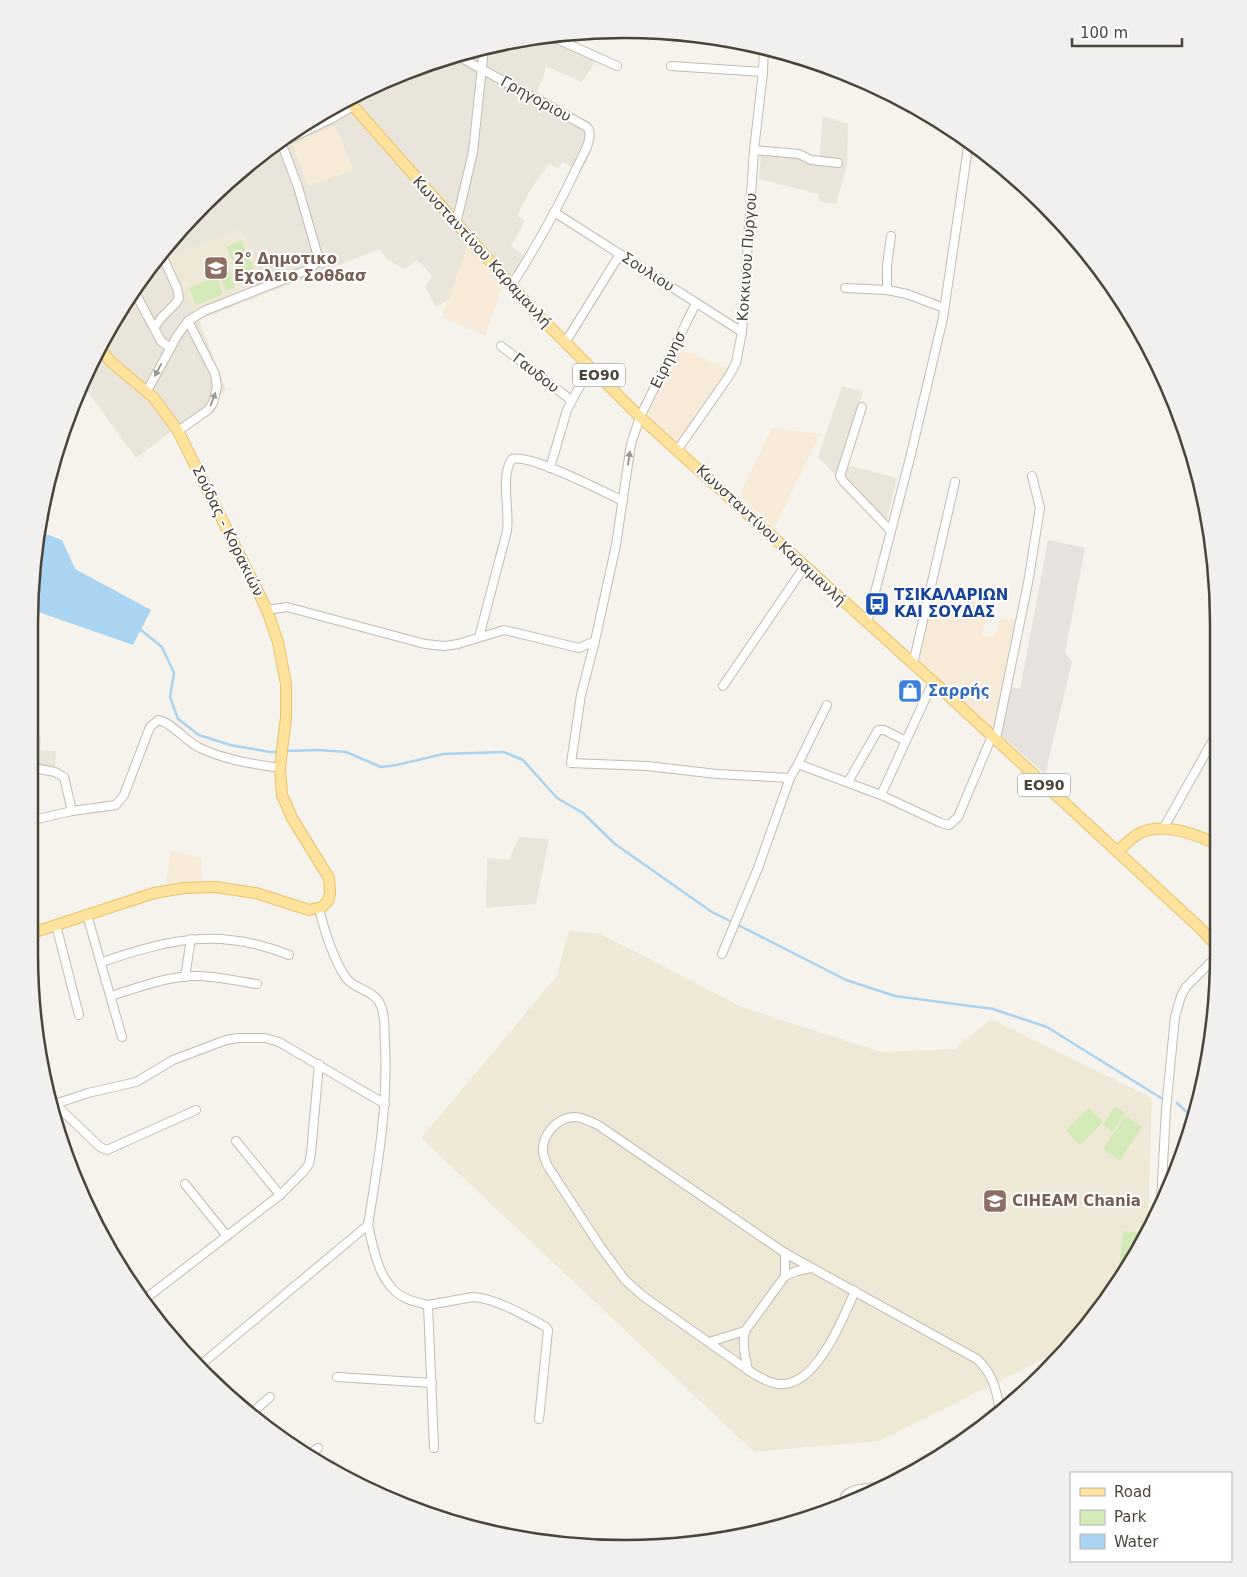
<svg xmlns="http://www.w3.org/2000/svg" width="1247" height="1577" font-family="'DejaVu Sans',sans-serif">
<rect width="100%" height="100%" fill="#f6f3ec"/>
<g fill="#eae5da">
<path d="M546,34L598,54L593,65L582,82L546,66L543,78L537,92L589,122L595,136L590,154L581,172L562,162L558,168L549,164L529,192L517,216L525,221L511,246L525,256L515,285L472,238L450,299L436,307L425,287L432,276L417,260L405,269L388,260L379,249L199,320L226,390L136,458L82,384L108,326L176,232L232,176L326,108L433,60Z"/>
<path d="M823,116L848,124L847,166L836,204L820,202L818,194L759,179L761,153L795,156L819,165Z"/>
<path d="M842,386L863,392L843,464L897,478L885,527L818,457Z"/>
<path d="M29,735L41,736L40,750L56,751L55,767L29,763Z"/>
<path d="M519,837L549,839L536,904L486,908L487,858L509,860Z"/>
</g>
<g fill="#f7ead8">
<path d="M336,125L353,170L308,186L292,144Z"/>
<path d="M468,244L503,285L485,336L442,317Z"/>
<path d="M680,349L730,369L681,445L647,413Z"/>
<path d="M772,428L820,434L774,528L740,495Z"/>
<path d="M966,600L989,607L982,636L994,637L1000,620L1019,618L993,734L916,660L929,607L956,616Z"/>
<path d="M171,850L201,858L203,882H166Z"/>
</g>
<path fill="#e6e2dd" d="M1048,540L1085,548L1065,653L1072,662L1045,774L1001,735L1012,687L1020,689Z"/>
<g fill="#efe8d6">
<path d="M240,227L265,280L194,312L168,256L194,248Z"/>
<path d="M569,930L601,934L742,1007L881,1052L954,1049L991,1019L1152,1098L1148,1224L1096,1315L1064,1349L879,1441L754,1452L421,1138L557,976Z"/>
</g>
<g fill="#d2eab5">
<path d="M241,240L254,268L239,275L226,247Z"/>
<path d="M230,272L235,287L226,291L221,276Z"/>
<path d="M216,277L223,294L196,305L189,288Z"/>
<path d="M1115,1107L1125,1113L1113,1132L1103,1125Z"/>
<path d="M1089,1108L1103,1122L1080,1145L1066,1130Z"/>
<path d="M1125,1116L1142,1127L1120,1160L1103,1149Z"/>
<path d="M1123,1231L1143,1233L1118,1277Z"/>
</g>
<path fill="#a9d4f2" d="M41,532L62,540L75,569L151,610L133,645L30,609V585Z"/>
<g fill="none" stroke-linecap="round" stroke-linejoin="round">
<g stroke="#a9d4f2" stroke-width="2.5">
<path d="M141,630L162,647L174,673L170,697L178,719L199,735L230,745L270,752H278"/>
<path d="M284,751L319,750L346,752L381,767L397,765L443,754L504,752L523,760L557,798L583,813L615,844L712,912L740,926L846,980L895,996L993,1009L1047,1027L1161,1098"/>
<path d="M1177,1103L1192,1117"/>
</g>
<defs>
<g id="minor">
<path d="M546,34L617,66"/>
<path d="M456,55L587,127L589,130C592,142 582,156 577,167C558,208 536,247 511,286"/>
<path d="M671,66L763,72"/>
<path d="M276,145L331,119L353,106"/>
<path d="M754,150L799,154L811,160L838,163"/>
<path d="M554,212L742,332"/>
<path d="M456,224L473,152L484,48"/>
<path d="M160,254L161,257"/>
<path d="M165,262L177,288L179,298L175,304L162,317L154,328L161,341L170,348"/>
<path d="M845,288L887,290L907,294L944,308"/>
<path d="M887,290V265L891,236"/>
<path d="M134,291L154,328"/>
<path d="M565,343L620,254"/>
<path d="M501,346L571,400"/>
<path d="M147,391L177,336L188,321L204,311L310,269L317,262V253L298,187L281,142"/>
<path d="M862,407L840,476L843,481L891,531"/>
<path d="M178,431L208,410L213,403L217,387L215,374L188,321"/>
<path d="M678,449L729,376L736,363L742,332L754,150L763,72L764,47"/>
<path d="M550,468L567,410L590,367"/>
<path d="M267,610L287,607L425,644L444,646L458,644L504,630L579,648L595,641L616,545L631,444L640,417L696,303"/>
<path d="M867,623L910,458L943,318L969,141"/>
<path d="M479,637L507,531C510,511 500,475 512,459C531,454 602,491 623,501"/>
<path d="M595,641L581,695L571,763L647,766L717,774L790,778L798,764L881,795L941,823L949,825L958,817L992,736"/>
<path d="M913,664L955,482"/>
<path d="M723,686L805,566"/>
<path d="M996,739L1028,583L1040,508L1032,476"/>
<path d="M798,764L827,705"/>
<path d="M29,767L55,772L64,777L72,811"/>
<path d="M848,782L878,730H884L906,741"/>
<path d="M881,795L933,682"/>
<path d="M29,821L72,811L116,805L124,795L150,727L158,720C172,722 186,742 200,748C225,760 253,764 280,768"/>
<path d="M1163,829L1217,733"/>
<path d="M87,915L122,1037"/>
<path d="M56,925L79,1015"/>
<path d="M722,954L758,868L790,778"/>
<path d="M102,962C170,939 219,927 289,955"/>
<path d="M185,977L191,939"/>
<path d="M111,996C137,988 167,976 195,976C215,976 237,981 257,984"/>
<path d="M48,1101L55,1104L88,1093L136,1082L173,1060L226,1040L238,1038H265L279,1042L385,1104"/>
<path d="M55,1104L100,1147L107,1150L196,1110"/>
<path d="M236,1141L280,1195"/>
<path d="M185,1184L227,1236"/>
<path d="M1161,1201L1166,1109L1175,1017L1181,996L1186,987L1218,955"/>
<path d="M368,1225C373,1246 377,1273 393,1289C401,1299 416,1302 428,1305L434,1448"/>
<path d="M785,1276V1253"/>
<path d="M855,1291C843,1318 818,1382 784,1384C771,1385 759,1377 748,1370L643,1296L625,1280L600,1246L547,1165C546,1161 544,1157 543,1153C541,1135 558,1116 576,1117C584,1118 591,1122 598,1125L785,1253L977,1359C993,1374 997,1391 1000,1412"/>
<path d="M145,1299L280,1195L303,1172L309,1164L311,1153L319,1064"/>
<path d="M428,1305L473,1297C495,1298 526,1316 546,1327L548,1330L539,1419"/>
<path d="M709,1342L745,1331"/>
<path d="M198,1367L368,1225C378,1163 388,1107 385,1044C384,1032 386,1018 381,1006C375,990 356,990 347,979C335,964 323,927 319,908"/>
<path d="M748,1370C745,1357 742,1344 745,1331L785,1276L797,1271L811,1268"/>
<path d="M337,1377L432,1383"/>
<path d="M253,1412L270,1397"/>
<path d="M309,1455L318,1448"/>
<path d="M913,1472L919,1468"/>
<path d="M844,1500C845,1488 866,1489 876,1487"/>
</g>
<g id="major">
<path d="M347,99L533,310L640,417L939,687L1200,928L1218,948"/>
<path d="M1117,851C1125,845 1133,836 1142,832C1166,822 1195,835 1218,844"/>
<path d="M29,934L154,893L184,888L215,887L256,893L309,910L322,907L328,901L330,893L329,878L292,818L282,795L280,768L286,717V684L278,642L267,610L178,431L154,398L110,361L99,347"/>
</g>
</defs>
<use href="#minor" stroke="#c2bbae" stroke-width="10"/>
<use href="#major" stroke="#e6c16a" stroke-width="12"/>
<use href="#minor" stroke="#fff" stroke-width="8"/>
<use href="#major" stroke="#ffe39c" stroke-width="10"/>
</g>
<defs><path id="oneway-solid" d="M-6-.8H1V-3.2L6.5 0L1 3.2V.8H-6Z" transform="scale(1.25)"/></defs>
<g fill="#9c9892">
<use href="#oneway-solid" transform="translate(158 370) rotate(118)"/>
<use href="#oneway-solid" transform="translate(213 399) rotate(-69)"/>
<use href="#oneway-solid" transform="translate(629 458) rotate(-82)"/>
</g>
<defs>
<symbol id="school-square" viewBox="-11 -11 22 22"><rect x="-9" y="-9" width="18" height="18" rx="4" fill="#8d6e63" stroke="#fff"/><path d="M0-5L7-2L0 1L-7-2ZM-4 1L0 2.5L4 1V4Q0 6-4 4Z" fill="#fff"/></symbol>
<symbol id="bus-square" viewBox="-11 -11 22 22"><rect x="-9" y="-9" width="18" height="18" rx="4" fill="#1a4fb4" stroke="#fff"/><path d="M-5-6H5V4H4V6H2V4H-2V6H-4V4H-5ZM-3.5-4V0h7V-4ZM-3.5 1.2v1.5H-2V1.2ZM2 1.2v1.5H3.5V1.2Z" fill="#fff"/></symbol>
<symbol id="shop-square" viewBox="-11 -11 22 22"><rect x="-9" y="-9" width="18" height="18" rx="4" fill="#3f7fe0" stroke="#fff"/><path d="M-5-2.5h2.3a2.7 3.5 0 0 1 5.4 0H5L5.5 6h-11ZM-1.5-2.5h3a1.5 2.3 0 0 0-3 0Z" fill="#fff"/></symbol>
<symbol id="university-square" viewBox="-11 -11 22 22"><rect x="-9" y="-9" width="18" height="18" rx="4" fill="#8d6e63" stroke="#fff"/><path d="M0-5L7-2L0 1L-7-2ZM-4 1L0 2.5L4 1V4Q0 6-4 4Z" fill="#fff"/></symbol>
</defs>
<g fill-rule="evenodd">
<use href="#school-square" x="202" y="254" width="28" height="28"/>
<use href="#bus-square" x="863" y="590" width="28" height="28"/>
<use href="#shop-square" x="896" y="677" width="28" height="28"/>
<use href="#university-square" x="981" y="1187" width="28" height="28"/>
</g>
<g text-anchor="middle" stroke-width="4" stroke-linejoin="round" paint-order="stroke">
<g fill="#fff" stroke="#817c74" stroke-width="1">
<rect x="573" y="363.5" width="52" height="23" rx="4"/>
<rect x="1018" y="773.5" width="52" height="23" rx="4"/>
</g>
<g font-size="14" font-weight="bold" fill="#4b4439">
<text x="599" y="380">ΕΟ90</text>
<text x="1044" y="790">ΕΟ90</text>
</g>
<g font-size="15" fill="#4b4439" stroke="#fff">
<text transform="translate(536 99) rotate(29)" y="5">Γρηγοριου</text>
<text transform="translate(482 252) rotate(48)" y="5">Κωνσταντίνου Καραμανλή</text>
<text transform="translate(747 257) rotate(-86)" y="5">Κοκκινου Πυργου</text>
<text transform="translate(648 272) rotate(33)" y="5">Σουλιου</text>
<text transform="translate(668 360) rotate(-64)" y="5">Ειρηνησ</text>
<text transform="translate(536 373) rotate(38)" y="5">Γαυδου</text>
<text transform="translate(228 531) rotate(64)" y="5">Σούδας - Κορακιών</text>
<text transform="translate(771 535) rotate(43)" y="5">Κωνσταντίνου Καραμανλή</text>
</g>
<g font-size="15" font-weight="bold" fill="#785e54" stroke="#fff" text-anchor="start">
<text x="234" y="264">2° Δημοτικο<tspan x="234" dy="17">Εχολειο Σοθδασ</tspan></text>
<text x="1012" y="1206">CIHEAM Chania</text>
</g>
<g font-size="15" font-weight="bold" fill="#164399" stroke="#fff" text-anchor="start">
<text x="894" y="600">ΤΣΙΚΑΛΑΡΙΩΝ<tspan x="894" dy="17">ΚΑΙ ΣΟΥΔΑΣ</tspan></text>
</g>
<g font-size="15" font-weight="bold" fill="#366cbe" stroke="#fff" text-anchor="start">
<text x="928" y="696">Σαρρής</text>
</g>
</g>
<path d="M0 0H1247V1577H0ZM624 38H624A586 586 0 0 1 1210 624V954A586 586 0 0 1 624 1540H624A586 586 0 0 1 38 954V624A586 586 0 0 1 624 38Z" fill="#f1f0ef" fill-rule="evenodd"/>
<path fill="none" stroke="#4b4439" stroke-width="2.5" d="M624 38H624A586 586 0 0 1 1210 624V954A586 586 0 0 1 624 1540H624A586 586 0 0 1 38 954V624A586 586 0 0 1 624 38Z"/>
<rect x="1070" y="1472" width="162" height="90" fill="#ffffff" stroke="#b7b4b0"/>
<rect x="1080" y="1488" width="25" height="8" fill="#ffe39c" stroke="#b7b4b0"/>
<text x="1114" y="1497" font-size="15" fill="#4b4439">Road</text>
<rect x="1080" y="1510" width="25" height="15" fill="#d2eab5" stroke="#b7b4b0"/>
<text x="1114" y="1522" font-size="15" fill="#4b4439">Park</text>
<rect x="1080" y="1534" width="25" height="15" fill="#a9d4f2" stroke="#b7b4b0"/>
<text x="1114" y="1547" font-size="15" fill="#4b4439">Water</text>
<path d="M1072 38v8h110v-8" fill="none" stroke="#4b4439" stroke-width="2.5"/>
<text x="1080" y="38" font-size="15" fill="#4b4439" stroke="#ffffff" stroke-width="4" paint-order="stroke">100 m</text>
</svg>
